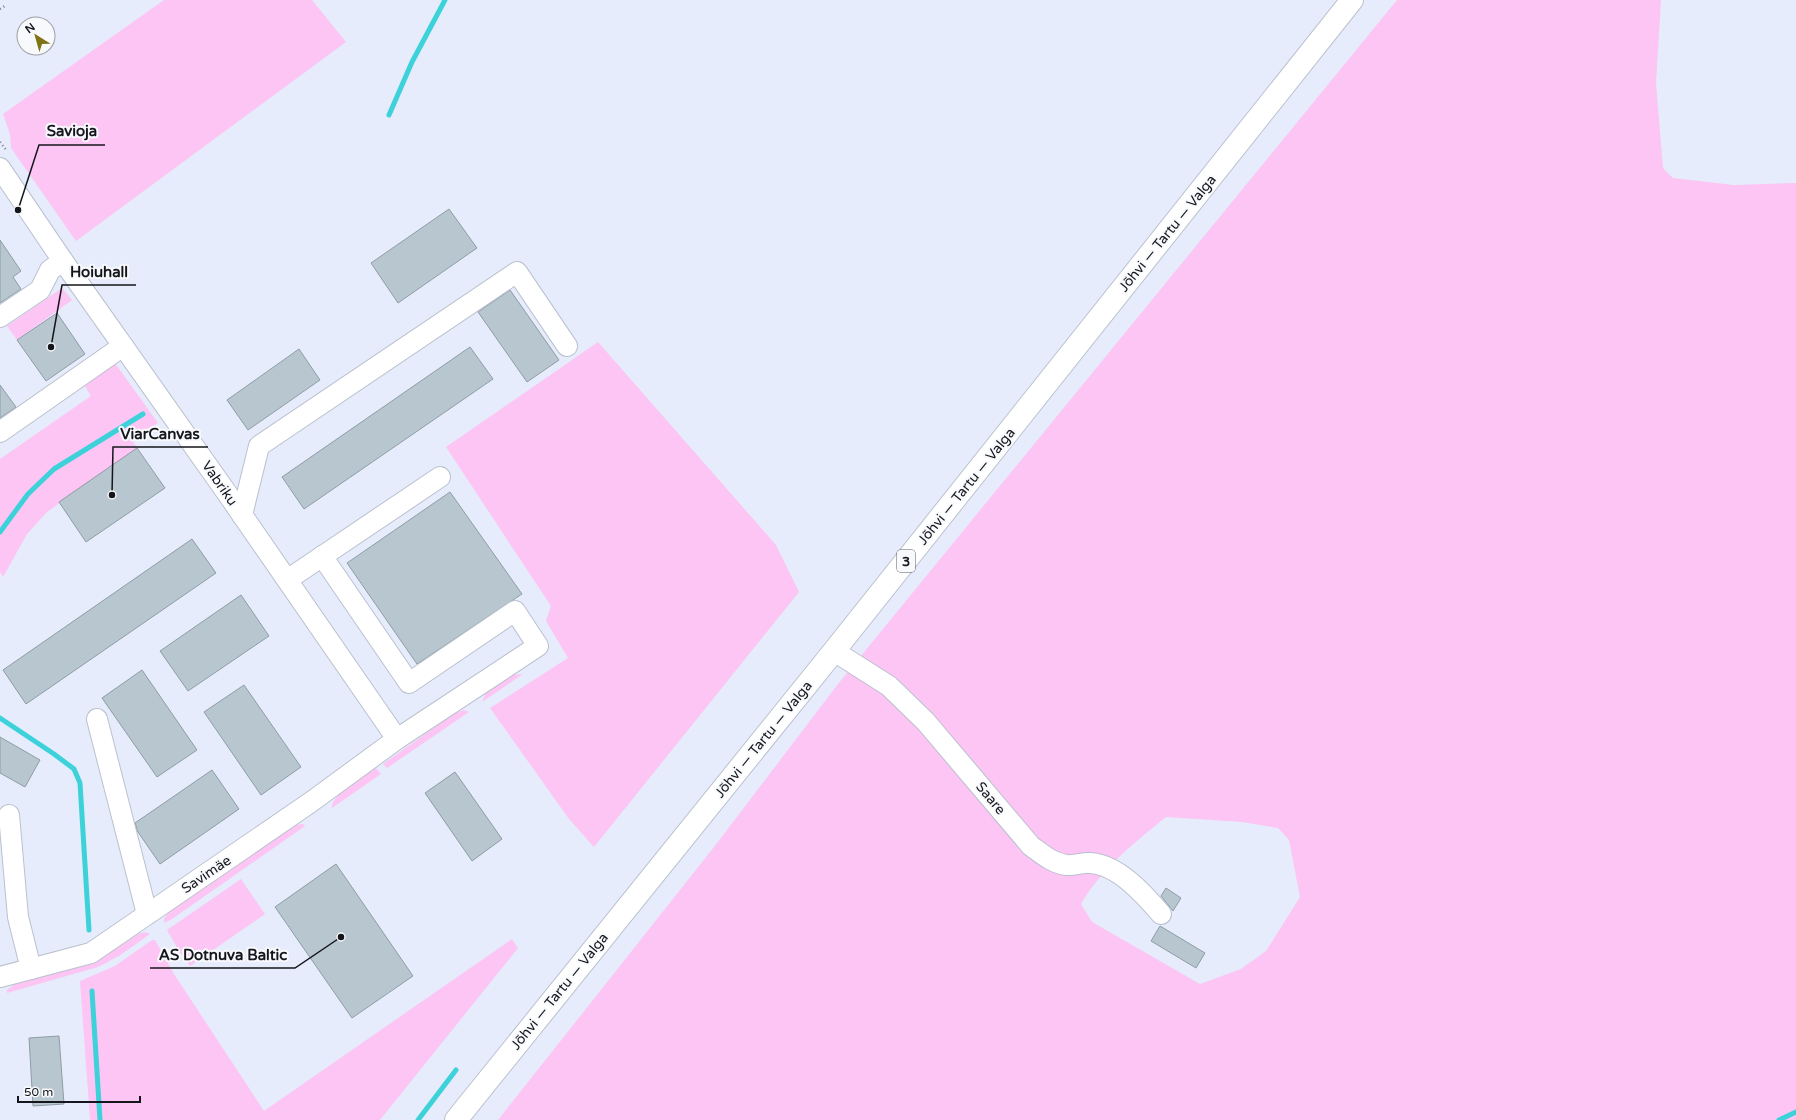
<svg xmlns="http://www.w3.org/2000/svg" width="1796" height="1120" font-family="'Varela Round',sans-serif">
<rect width="100%" height="100%" fill="#e6ecfb"/>
<g fill="#fcc5f4" fill-rule="evenodd">
<path d="M164,0H312L346,42L76,241L11,148L10,134L3,114Z"/>
<path d="M1397,0H1661L1656,83L1663,168L1673,178L1733,185L1796,183V1120H498L714,847L838,684ZM1166,817L1242,822L1278,828L1289,840L1300,897L1266,951L1241,969L1200,984L1092,922L1081,904C1102,868 1134,843 1166,817Z"/>
<path d="M62,288L72,300L17,340L7,326Z"/>
<path d="M598,342L776,545L799,592L594,847L569,819L490,708L568,658L546,621L551,606L446,447Z"/>
<path d="M112,359L158,423L132,440L137,448L47,512L27,534L3,577L0,572V459L91,396L82,381Z"/>
<path d="M523,674L482,702L486,692L510,675Z"/>
<path d="M464,710L469,712L387,768L383,764L455,713Z"/>
<path d="M376,768L381,774L332,808C330,795 365,776 376,768Z"/>
<path d="M303,824L305,826L172,919L164,923V919L168,913L295,825Z"/>
<path d="M241,879L265,914L190,966L179,951L167,930Z"/>
<path d="M145,932L150,934L119,956L98,967L7,993V990L15,984L97,961L138,934Z"/>
<path d="M512,939L518,948L380,1120H90L80,981L115,966L152,940H155L174,974L264,1111Z"/>
</g>
<g fill="none" stroke-linecap="round" stroke-linejoin="round">
<g stroke="#3dd2d9" stroke-width="5">
<path d="M389,115L412,62L445,0"/>
<path d="M0,532L28,494L54,469L143,414"/>
<path d="M0,718L54,754L74,769L80,783L89,930"/>
<path d="M92,991L100,1120"/>
<path d="M418,1120L456,1070"/>
<path d="M1779,1120L1796,1112"/>
</g>
</g>
<g fill="#b7c6cf" stroke="#8e9da5">
<path d="M449,209L477,248L398,303L371,263Z"/>
<path d="M0,240L21,271L13,277L21,289L0,303Z"/>
<path d="M510,290L559,360L527,382L478,312Z"/>
<path d="M57,313L85,354L46,381L17,340Z"/>
<path d="M470,347L493,379L304,509L282,477Z"/>
<path d="M299,349L320,380L248,430L227,400Z"/>
<path d="M0,385L16,407L0,418Z"/>
<path d="M137,448L165,488L86,542L59,502Z"/>
<path d="M450,492L522,594L417,664L347,563Z"/>
<path d="M192,539L216,573L26,704L3,670Z"/>
<path d="M241,595L269,636L188,691L160,651Z"/>
<path d="M142,670L197,750L157,777L102,698Z"/>
<path d="M244,685L301,767L261,795L204,712Z"/>
<path d="M0,737L40,760L25,787L0,773Z"/>
<path d="M212,770L239,809L160,864L138,832L135,823Z"/>
<path d="M455,772L502,839L472,861L425,793Z"/>
<path d="M336,864L413,976L352,1018L275,907Z"/>
<path d="M1166,888L1181,898L1173,911L1161,896Z"/>
<path d="M1160,926L1205,953L1196,968L1151,941Z"/>
<path d="M59,1036L64,1104L33,1106L29,1038Z"/>
</g>
<g fill="none" stroke-linecap="round" stroke-linejoin="round">
<defs>
<g id="minor">
<path d="M0,168L63,261L229,496L397,739"/>
<path d="M0,317L40,290L50,270L63,261"/>
<path d="M0,432L123,346"/>
<path d="M242,515L259,446L517,272L567,346"/>
<path d="M287,580L440,477"/>
<path d="M834,651L889,686L926,722L1031,846C1042,854 1052,863 1066,865C1074,866 1083,862 1091,863C1118,865 1144,894 1161,914"/>
<path d="M97,719L147,914"/>
<path d="M9,815L18,917L31,969"/>
<path d="M0,977L91,953L311,802L397,739L538,646L515,611L409,683L322,556"/>
</g>
<path id="highway" d="M456,1120L834,651L1352,0"/>
</defs>
<use href="#minor" stroke="#bac1ce" stroke-width="22"/>
<use href="#highway" stroke="#bac1ce" stroke-width="24"/>
<g stroke="#777b85" stroke-width="2.5" stroke-dasharray="1 3" stroke-linecap="butt">
<path d="M0,9L5,6"/>
<path d="M0,142L7,151"/>
</g>
<use href="#minor" stroke="#fff" stroke-width="20"/>
<use href="#highway" stroke="#fff" stroke-width="22"/>
</g>
<g text-anchor="middle" stroke-width="4" stroke-linejoin="round" paint-order="stroke">
<rect fill="#f8f9fc" stroke="#585a5e" stroke-width="1" x="897" y="550" width="18" height="22" rx="3"/>
<g font-size="13" font-weight="bold" fill="#14161b">
<text x="906" y="566">3</text>
</g>
<g font-size="14" fill="#14161b" stroke="#f8f9fc">
<text transform="translate(1167 233) rotate(-51)" y="5">Jõhvi — Tartu — Valga</text>
<text transform="translate(220 483) rotate(55)" y="5">Vabriku</text>
<text transform="translate(966 486) rotate(-51)" y="5">Jõhvi — Tartu — Valga</text>
<text transform="translate(763 739) rotate(-51)" y="5">Jõhvi — Tartu — Valga</text>
<text transform="translate(991 798) rotate(50)" y="5">Saare</text>
<text transform="translate(206 874) rotate(-34)" y="5">Savimäe</text>
<text transform="translate(559 991) rotate(-51)" y="5">Jõhvi — Tartu — Valga</text>
</g>
</g>
<path fill="none" stroke="#14161b" stroke-width="1.5" d="M18 210L39 145H105M51 347L62 285H136M112 495L113 447H208M341 937L295 968H150"/>
<g fill="#14161b" stroke="#f8f9fc" stroke-width="1.5">
<circle cx="18" cy="210" r="4"/>
<circle cx="51" cy="347" r="4"/>
<circle cx="112" cy="495" r="4"/>
<circle cx="341" cy="937" r="4"/>
</g>
<g font-size="15" text-anchor="middle" font-weight="bold" fill="#14161b" stroke="#f8f9fc" stroke-width="4" stroke-linejoin="round" paint-order="stroke">
<text x="72" y="136">Savioja</text>
<text x="99" y="277">Hoiuhall</text>
<text x="160" y="439">ViarCanvas</text>
<text x="223" y="960">AS Dotnuva Baltic</text>
</g>
<g transform="translate(36 36) rotate(323)"><circle r="19" fill="#f8f9fc" stroke="#9d9ea2"/>
<path d="M0-3L7 15L0 10L-7 15Z" fill="#807315"/>
<text y="-6" font-size="11" font-weight="bold" text-anchor="middle" fill="#14161b">N</text>
</g>
<path d="M18 1096v6h122v-6" fill="none" stroke="#14161b" stroke-width="2"/>
<text x="24" y="1096" font-size="12" fill="#14161b" stroke="#f8f9fc" stroke-width="3" paint-order="stroke">50 m</text>
</svg>
